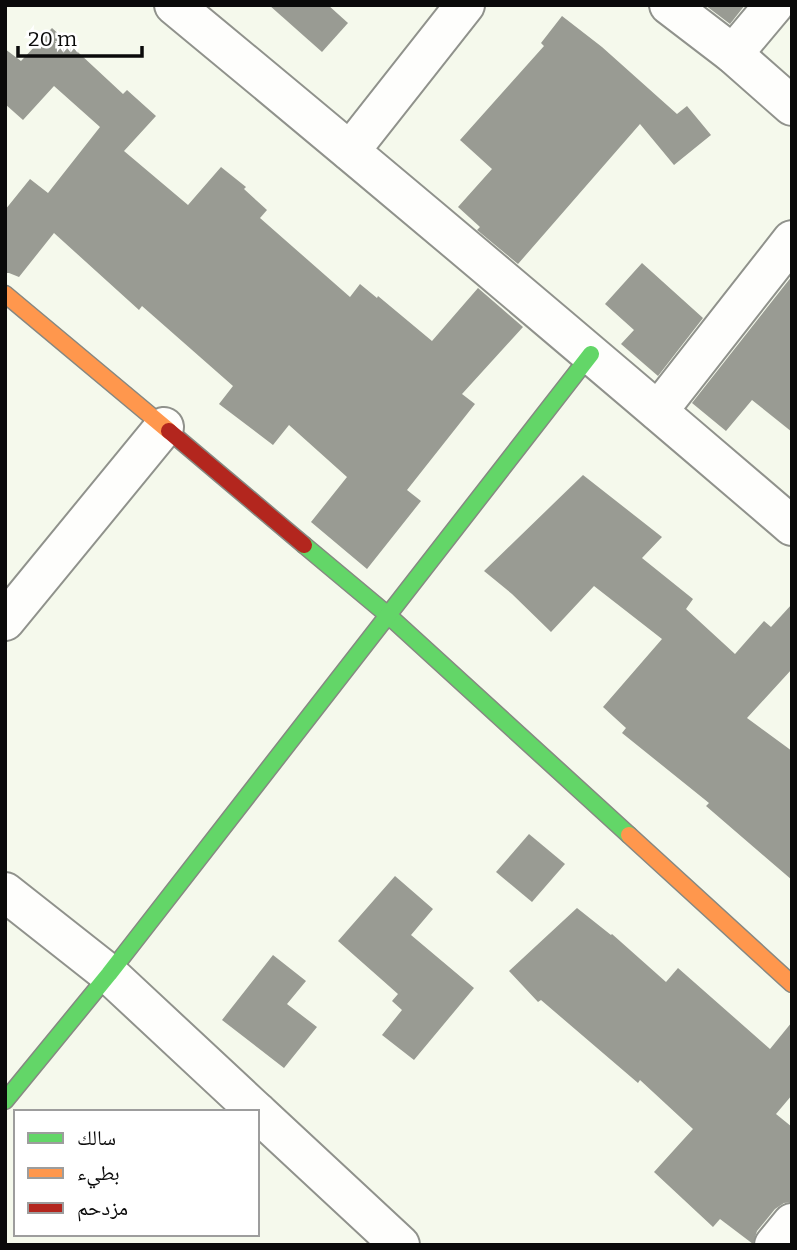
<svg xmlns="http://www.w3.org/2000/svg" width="797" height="1250" font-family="Bitter,'Noto Naskh Arabic',serif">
<rect width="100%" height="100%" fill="#f5f9ec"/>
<g fill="#999b93">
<path d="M269,5H328L348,23L322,52Z"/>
<path d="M705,5H745L730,24Z"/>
<path d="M562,16L602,47L677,114L687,106L711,135L674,165L640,124L518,264L477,230L480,227L458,207L492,169L460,140L544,46L541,43Z"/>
<path d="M52,28L123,94L127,90L156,116L124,151L188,205L221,167L246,187L244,189L267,210L260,218L350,297L360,284L377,298L378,296L432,341L478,288L523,327L462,394L475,404L407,490L421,501L367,569L311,522L347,477L289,425L273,445L219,404L233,386L142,306L139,310L54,233L19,277L9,273H5V210L30,179L48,193L100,127L54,86L23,120L5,104V49L21,61Z"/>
<path d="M642,263L703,318L658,376L621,344L634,330L605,304Z"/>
<path d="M792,276V432L752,400L726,431L692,403Z"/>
<path d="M583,475L662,537L642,558L693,599L686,609L735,654L764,621L771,627L792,604V669L747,718L792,751V880L706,806L709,803L622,733L626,728L603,707L662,639L594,586L551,632L512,594L484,571Z"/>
<path d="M529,834L565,864L532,902L496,872Z"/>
<path d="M395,876L433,909L411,935L474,988L414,1060L382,1035L402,1010L392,1001L398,994L338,941Z"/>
<path d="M577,908L611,935L612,934L666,982L678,968L770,1049L792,1022V1095L776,1114L792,1127V1202L784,1203L775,1209L757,1231L753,1244L720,1219L713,1227L654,1172L693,1129L640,1080L638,1083L541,1000L538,1002L509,971Z"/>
<path d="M273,955L306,981L287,1004L317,1027L284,1068L222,1020Z"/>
</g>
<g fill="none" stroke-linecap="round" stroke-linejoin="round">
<defs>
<g id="street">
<path d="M174,5C382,177 587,350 792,526"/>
<path d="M669,5L733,54L792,106"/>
<path d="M733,54L774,5"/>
<path d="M350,151L465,5"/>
<path d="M658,411L792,240"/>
<path d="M5,621L164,427"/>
<path d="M5,892L109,974L257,1112"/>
<path d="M257,1112L400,1245"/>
<path d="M774,1245L792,1223"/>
</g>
<g id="fast">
<path d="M304,545L389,616L629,835"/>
<path d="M5,1101L109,974L591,354"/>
</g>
<g id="slow">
<path d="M5,294L169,431"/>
<path d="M629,835L792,984"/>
</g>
<path id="jam" d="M169,431L304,545"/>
</defs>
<use href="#street" stroke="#90928c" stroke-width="42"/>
<use href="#fast" stroke="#868882" stroke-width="19"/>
<use href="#slow" stroke="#868882" stroke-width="19"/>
<use href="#jam" stroke="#868882" stroke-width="19"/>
<use href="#street" stroke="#fefefc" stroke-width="38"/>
<use href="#fast" stroke="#63d668" stroke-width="16"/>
<use href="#slow" stroke="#ff974d" stroke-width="16"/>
<use href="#jam" stroke="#b3261e" stroke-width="16"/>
</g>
<rect width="797" height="1250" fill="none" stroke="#0a0a0a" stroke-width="14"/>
<rect x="14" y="1110" width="245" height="126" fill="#ffffff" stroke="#9d9d9d" stroke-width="2"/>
<rect x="28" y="1133" width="35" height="10" fill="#63d668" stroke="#9d9d9d" stroke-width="2"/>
<text x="77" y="1145" font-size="21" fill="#0a0a0a">سالك</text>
<rect x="28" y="1168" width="35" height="10" fill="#ff974d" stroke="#9d9d9d" stroke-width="2"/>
<text x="77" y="1180" font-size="21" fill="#0a0a0a">بطيء</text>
<rect x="28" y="1203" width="35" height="10" fill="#b3261e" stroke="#9d9d9d" stroke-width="2"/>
<text x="77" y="1215" font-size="21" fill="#0a0a0a">مزدحم</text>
<path d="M18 46v10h124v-10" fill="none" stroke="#0a0a0a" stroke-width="3.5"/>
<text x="28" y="46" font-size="21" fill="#0a0a0a" stroke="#ffffff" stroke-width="5" paint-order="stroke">20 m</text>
</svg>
